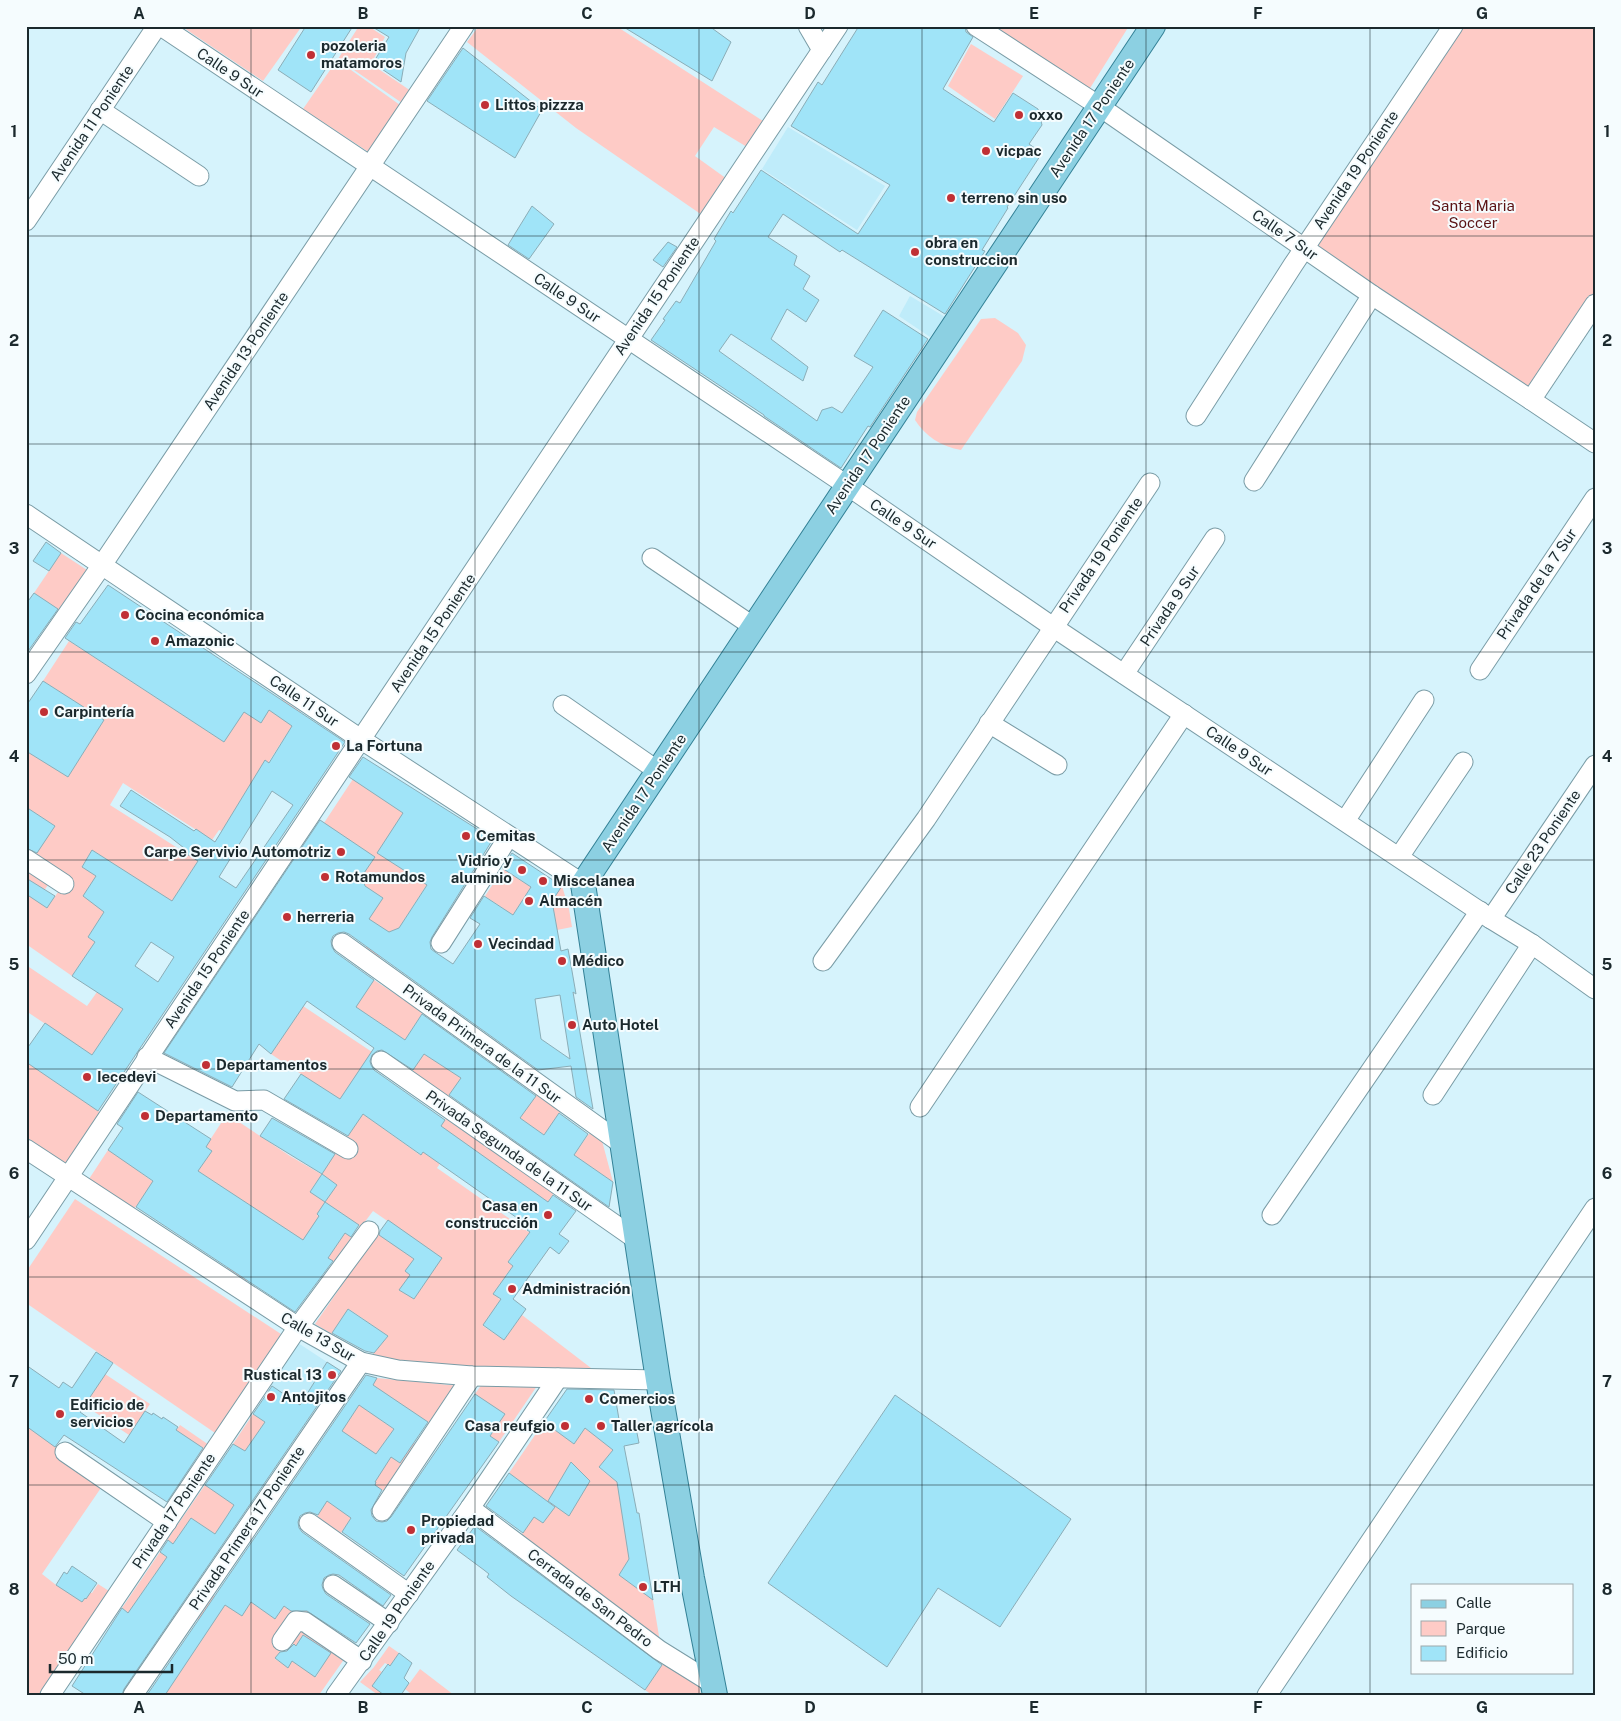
<svg xmlns="http://www.w3.org/2000/svg" width="1621" height="1721" font-family="'Public Sans',sans-serif">
<rect width="100%" height="100%" fill="#d6f3fc"/>
<g fill="#bfecfa">
<path d="M788,127L885,186L857,230L762,169Z"/>
<path d="M910,296L945,317L930,337L899,316Z"/>
<path d="M298,1343L327,1362L300,1405L271,1386Z"/>
</g>
<g fill="#fecbc6" fill-rule="evenodd">
<path d="M181,26H302L263,81Z"/>
<path d="M359,26H368L385,37L371,64L411,91L402,103L338,59Z"/>
<path d="M479,26H616L763,121L747,147L714,127L695,156L727,179L702,215L576,128L467,42Z"/>
<path d="M1002,26H1129L1087,93L997,34Z"/>
<path d="M1453,26H1595V304L1531,400L1304,249Z"/>
<path d="M971,44L1023,76L995,119L948,86Z"/>
<path d="M337,60L400,105L370,153L303,109Z"/>
<path d="M995,318L1018,333L1026,345L1022,361L961,450C942,447 925,436 915,420L917,412L981,319Z"/>
<path d="M61,553L90,572L63,613L34,593Z"/>
<path d="M69,641L224,742L244,712L269,710L273,713L282,699L301,712L268,763L262,766L222,831L219,830L212,840L123,783L110,805L198,861L172,901L104,912L88,937L95,942L72,976L26,944V891L32,882L26,878V873L30,868L50,882L37,901L47,908L67,879L34,857L55,826L26,807V751L68,777L104,720L43,681ZM92,850L128,873L96,876L82,866Z"/>
<path d="M353,779L403,813L386,859L416,878L432,854L442,861L377,962L363,952L380,927L369,919L383,898L359,882L374,857L324,823Z"/>
<path d="M503,869L531,887L513,915L485,896Z"/>
<path d="M562,886L569,909L572,927L557,930L554,912L544,913Z"/>
<path d="M26,965L87,1006L97,992L123,1009L92,1055L26,1011Z"/>
<path d="M374,980L423,1012L405,1040L356,1007Z"/>
<path d="M303,1006L372,1052L340,1100L271,1054Z"/>
<path d="M424,1054L461,1078L447,1099L411,1073Z"/>
<path d="M26,1062L104,1115L70,1166L26,1137Z"/>
<path d="M537,1093L561,1111L544,1135L520,1118Z"/>
<path d="M227,1114L290,1156L321,1174L363,1114L420,1155L426,1148L443,1159L437,1168L550,1247L541,1260L522,1246L516,1268L513,1273L509,1271L505,1276L511,1280L498,1298L501,1300L483,1326L504,1340L522,1315L591,1368L541,1371L492,1370L369,1359L388,1336L349,1309L332,1334L315,1324L378,1233L414,1259L410,1275L400,1289L414,1299L441,1258L373,1211L361,1227L325,1203L317,1215L354,1239L337,1264L328,1258L341,1239L320,1224L303,1241L198,1171L212,1151L206,1146ZM322,1174L337,1185L325,1202L310,1191Z"/>
<path d="M447,1117L554,1193L548,1202L437,1132Z"/>
<path d="M591,1131L601,1137L613,1182L574,1155Z"/>
<path d="M108,1150L140,1168L138,1171L152,1181L171,1153L260,1259L246,1282L225,1271L232,1260L142,1198L134,1209L89,1179Z"/>
<path d="M75,1199L284,1336L218,1435L26,1303V1272Z"/>
<path d="M105,1374L150,1404L129,1435L84,1405Z"/>
<path d="M377,1378L460,1386L434,1426L392,1399L379,1419L420,1447L388,1494L375,1485L376,1482L362,1473L344,1513L351,1518L337,1539L313,1523L327,1501V1497L307,1483Z"/>
<path d="M482,1384L537,1386L499,1442L490,1436L475,1394Z"/>
<path d="M253,1414L282,1433L257,1434L251,1442L255,1459L233,1444Z"/>
<path d="M544,1422L574,1444L585,1428L613,1450L599,1468L633,1495L629,1559L619,1575L653,1600L660,1642L519,1538L528,1526L532,1515L543,1523L551,1512L537,1493L509,1473ZM571,1462L589,1481L569,1516L548,1501Z"/>
<path d="M180,1425L209,1445L201,1456L199,1454L203,1448L173,1435Z"/>
<path d="M26,1426L105,1482L42,1574L56,1585L85,1598L90,1592L92,1593L98,1584L109,1591L39,1695H26Z"/>
<path d="M205,1485L234,1505L215,1534L191,1518L184,1528V1539L179,1535L173,1544L167,1540Z"/>
<path d="M160,1552L180,1566L154,1575L135,1603L139,1620L122,1608Z"/>
<path d="M308,1590L310,1611L298,1625L345,1658L319,1695H165L210,1628L194,1617L210,1593L218,1598L208,1612L216,1618L225,1605L242,1616L251,1602L275,1619L284,1606L293,1612ZM303,1635L321,1669L316,1677L292,1661L288,1667L275,1659L288,1640L296,1646Z"/>
<path d="M389,1646L399,1653L390,1666L385,1663L379,1670L382,1672L373,1686L384,1695H378L360,1682L374,1667Z"/>
<path d="M665,1661L699,1685L701,1695H652L645,1690Z"/>
<path d="M420,1669L454,1695H409L410,1693L405,1689L401,1695Z"/>
</g>
<g fill="#a0e4f8" stroke="#8badb7" fill-rule="evenodd">
<path d="M306,26H353L311,92L278,70Z"/>
<path d="M371,26H421L406,53L401,82L373,63L389,37Z"/>
<path d="M622,26H709L731,42L712,81Z"/>
<path d="M859,26H965L966,32L973,37L943,89L994,122L1013,93L1038,109L1042,125L1029,144L1042,153L1007,207L1008,208L982,250L985,251L945,314L842,250L840,252L783,214L768,237L797,256L794,265L810,276L803,289L819,300L806,322L787,309L771,339L808,367L803,381L731,334L719,351L817,421L822,410L832,407L842,413L873,367L854,356L883,310L928,339L870,427L868,426L841,468L764,416V415L651,340L665,320L663,319L676,301L680,303L716,241L714,239L731,211L733,213L761,170L858,234L890,185L791,126L818,82L822,85Z"/>
<path d="M463,48L542,110L515,158L427,101Z"/>
<path d="M532,206L554,224L529,259L508,245Z"/>
<path d="M668,242L677,247L663,267L653,260Z"/>
<path d="M46,542L61,553L49,571L33,561Z"/>
<path d="M108,585L345,742L98,1111L26,1062V1050L45,1023L92,1055L123,1009L72,976L95,942L88,937L104,912L83,896L96,876L82,867L92,850L172,901L198,861L182,851L184,848L170,837L120,806L131,790L194,831L196,829L215,842L265,760L269,763L292,726L269,710L261,723L244,712L224,742L65,638L76,622L80,624ZM272,791L293,805L236,888L219,877ZM151,942L174,957L158,982L135,966Z"/>
<path d="M34,593L58,609L26,654V604Z"/>
<path d="M43,681L104,720L68,777L26,751V706Z"/>
<path d="M363,757L493,839L432,937L430,942L431,949L435,952L453,964L480,924L470,918L484,896L513,915L531,887L502,868L512,853L562,886L552,901L561,951L568,949L572,971L576,994L573,992L593,1109L576,1097L571,1066L538,1070L349,934L344,932L338,933L333,936L331,941L332,947L335,952L374,980L356,1007L405,1040L422,1014L536,1096L520,1118L544,1135L559,1113L588,1134L574,1155L613,1182L609,1207L449,1095L461,1078L424,1054L413,1070L382,1050L377,1051L372,1055L370,1061L371,1065L374,1070L445,1120L441,1126L548,1202L553,1195L576,1211L559,1234L569,1241L559,1254L550,1247L513,1299L526,1309L504,1340L483,1325L501,1299L493,1294L513,1266L508,1262L530,1232L527,1230L530,1227L423,1152L421,1155L363,1114L348,1136L284,1099L301,1074L340,1099L374,1048L307,1001L271,1054L259,1044L232,1087L164,1053L320,820L375,857L362,876L365,886L383,898L369,919L389,932L399,928L427,885L377,853L403,813L349,777ZM560,995L570,1059L541,1039L535,999Z"/>
<path d="M26,807L55,826L37,853L26,848Z"/>
<path d="M26,878L55,896L47,908L26,894Z"/>
<path d="M138,1092L211,1139L206,1147L212,1151L198,1171L303,1240L319,1216L317,1214L325,1202L359,1225L351,1237L345,1233L328,1258L333,1261L295,1312L136,1207L153,1181L108,1150L123,1128L117,1124Z"/>
<path d="M272,1118L335,1154L322,1174L260,1136Z"/>
<path d="M322,1174L337,1185L325,1202L310,1192Z"/>
<path d="M388,1220L442,1258L414,1299L399,1290L410,1275L405,1271L414,1259L379,1235L380,1231Z"/>
<path d="M348,1309L388,1336L374,1353L365,1351L332,1333Z"/>
<path d="M96,1352L113,1363L80,1412L124,1443L145,1411L152,1415L153,1413L162,1419L163,1417L178,1427L176,1430L203,1448L167,1502L64,1435L55,1447L26,1426V1365L59,1388L63,1382L72,1388Z"/>
<path d="M327,1362L341,1371L124,1689L122,1695H86L72,1686L122,1608L128,1613L167,1557L160,1552L168,1540L173,1544L191,1518L215,1534L227,1516L234,1505L205,1485L233,1444L245,1451L265,1422L253,1414L272,1386L300,1405Z"/>
<path d="M366,1375L377,1378L373,1385L428,1422L400,1463L391,1457L375,1482H376L375,1485L382,1490L371,1510L372,1516L376,1521L382,1522L387,1521L391,1517L475,1394L505,1414L490,1436L499,1442L404,1576L342,1532L351,1518L327,1501L318,1515L310,1512L305,1513L300,1516L298,1522L299,1528L302,1532L391,1595L383,1606L339,1575L333,1574L329,1575L324,1578L322,1585L323,1589L326,1594L370,1624L356,1643L307,1611H291L284,1606L275,1619L251,1602L242,1616L225,1605L165,1695H147ZM359,1405L394,1429L376,1454L342,1431Z"/>
<path d="M567,1389L614,1390L621,1431L636,1428L639,1443L624,1446L637,1513H639L653,1600L619,1575L629,1559L617,1482L599,1467L613,1450L585,1428L574,1444L544,1422Z"/>
<path d="M895,1395L1071,1519L1000,1627L938,1588L887,1667L768,1583Z"/>
<path d="M571,1462L590,1481L569,1516L548,1501Z"/>
<path d="M509,1473L555,1507L543,1523L534,1517L523,1533L486,1506Z"/>
<path d="M475,1526L662,1665L645,1690L511,1596L487,1577L489,1574L484,1570L457,1550Z"/>
<path d="M72,1566L97,1583L86,1599L85,1598L82,1602L56,1585L64,1572L67,1574Z"/>
<path d="M303,1635L331,1653L315,1677L292,1661L288,1668L275,1658L280,1652L287,1651L294,1644L296,1646Z"/>
<path d="M399,1653L412,1663L404,1678L409,1683L401,1695H384L372,1686L388,1664L390,1666Z"/>
</g>
<g fill="none" stroke-linecap="round" stroke-linejoin="round">
<defs>
<g id="minor">
<path d="M161,26L848,486L1053,627L1491,919L1532,944L1595,989"/>
<path d="M808,26L822,50"/>
<path d="M976,26L1093,102L1372,295L1531,400L1595,443"/>
<path d="M100,110L199,176"/>
<path d="M26,221L157,26"/>
<path d="M1531,400L1595,304"/>
<path d="M1196,416L1293,265L1453,26"/>
<path d="M1254,481L1372,295"/>
<path d="M26,514L362,740L583,884"/>
<path d="M652,558L754,627"/>
<path d="M1480,670L1595,498"/>
<path d="M26,674L102,565L464,26"/>
<path d="M1124,674L1215,538"/>
<path d="M563,705L658,771"/>
<path d="M989,723L1057,765"/>
<path d="M1345,821L1424,700"/>
<path d="M1399,857L1463,762"/>
<path d="M26,859L64,884"/>
<path d="M1491,919L1595,765"/>
<path d="M342,943L622,1144"/>
<path d="M441,943L509,836"/>
<path d="M823,961L926,819L1150,483"/>
<path d="M147,1057L235,1101L264,1100L348,1149"/>
<path d="M381,1061L637,1240"/>
<path d="M1433,1095L1532,944"/>
<path d="M920,1107L1184,714"/>
<path d="M26,1149L298,1327L361,1362L398,1370L472,1376L658,1380"/>
<path d="M1272,1215L1480,911"/>
<path d="M26,1240L838,26"/>
<path d="M65,1452L167,1522"/>
<path d="M470,1508L659,1650L712,1683"/>
<path d="M382,1511L472,1376"/>
<path d="M309,1523L409,1594"/>
<path d="M333,1585L389,1623"/>
<path d="M282,1641L296,1621L305,1622L362,1661"/>
<path d="M50,1695L298,1327L369,1231"/>
<path d="M133,1695L361,1362"/>
<path d="M336,1695L470,1508L558,1378"/>
<path d="M1267,1695L1595,1208"/>
</g>
<path id="major" d="M715,1695L692,1578L658,1380L583,884L1153,26"/>
</defs>
<use href="#minor" stroke="#7a9ca6" stroke-width="21"/>
<use href="#major" stroke="#338196" stroke-width="26"/>
<use href="#minor" stroke="#fff" stroke-width="19"/>
<use href="#major" stroke="#8cd0e2" stroke-width="24"/>
</g>
<path fill="none" stroke="#1b292d" stroke-width="1" stroke-opacity="0.55" d="M251,26V1695M475,26V1695M699,26V1695M922,26V1695M1146,26V1695M1370,26V1695M26,236H1595M26,444H1595M26,652H1595M26,860H1595M26,1069H1595M26,1277H1595M26,1485H1595"/>
<g fill="#c03035" stroke="#f5fcfe" stroke-width="2">
<circle cx="311" cy="55" r="5"/>
<circle cx="485" cy="105" r="5"/>
<circle cx="1019" cy="115" r="5"/>
<circle cx="986" cy="151" r="5"/>
<circle cx="951" cy="198" r="5"/>
<circle cx="915" cy="252" r="5"/>
<circle cx="125" cy="615" r="5"/>
<circle cx="155" cy="641" r="5"/>
<circle cx="44" cy="712" r="5"/>
<circle cx="336" cy="746" r="5"/>
<circle cx="466" cy="836" r="5"/>
<circle cx="341" cy="852" r="5"/>
<circle cx="522" cy="870" r="5"/>
<circle cx="325" cy="877" r="5"/>
<circle cx="543" cy="881" r="5"/>
<circle cx="529" cy="901" r="5"/>
<circle cx="287" cy="917" r="5"/>
<circle cx="478" cy="944" r="5"/>
<circle cx="562" cy="961" r="5"/>
<circle cx="572" cy="1025" r="5"/>
<circle cx="206" cy="1065" r="5"/>
<circle cx="87" cy="1077" r="5"/>
<circle cx="145" cy="1116" r="5"/>
<circle cx="548" cy="1215" r="5"/>
<circle cx="512" cy="1289" r="5"/>
<circle cx="332" cy="1375" r="5"/>
<circle cx="271" cy="1397" r="5"/>
<circle cx="589" cy="1399" r="5"/>
<circle cx="60" cy="1414" r="5"/>
<circle cx="565" cy="1426" r="5"/>
<circle cx="601" cy="1426" r="5"/>
<circle cx="411" cy="1530" r="5"/>
<circle cx="643" cy="1587" r="5"/>
</g>
<g text-anchor="middle" stroke-width="4" stroke-linejoin="round" paint-order="stroke">
<g font-size="15" font-weight="bold" fill="#1b292d" stroke="#f5fcfe" text-anchor="start">
<text x="321" y="51">pozoleria<tspan x="321" dy="17">matamoros</tspan></text>
<text x="495" y="110">Littos pizzza</text>
<text x="1029" y="120">oxxo</text>
<text x="996" y="156">vicpac</text>
<text x="961" y="203">terreno sin uso</text>
<text x="925" y="248">obra en<tspan x="925" dy="17">construccion</tspan></text>
<text x="135" y="620">Cocina económica</text>
<text x="165" y="646">Amazonic</text>
<text x="54" y="717">Carpintería</text>
<text x="346" y="751">La Fortuna</text>
<text x="476" y="841">Cemitas</text>
<text x="331" y="857" text-anchor="end">Carpe Servivio Automotriz</text>
<text x="512" y="866" text-anchor="end">Vidrio y<tspan x="512" dy="17">aluminio</tspan></text>
<text x="335" y="882">Rotamundos</text>
<text x="553" y="886">Miscelanea</text>
<text x="539" y="906">Almacén</text>
<text x="297" y="922">herreria</text>
<text x="488" y="949">Vecindad</text>
<text x="572" y="966">Médico</text>
<text x="582" y="1030">Auto Hotel</text>
<text x="216" y="1070">Departamentos</text>
<text x="97" y="1082">Iecedevi</text>
<text x="155" y="1121">Departamento</text>
<text x="538" y="1211" text-anchor="end">Casa en<tspan x="538" dy="17">construcción</tspan></text>
<text x="522" y="1294">Administración</text>
<text x="322" y="1380" text-anchor="end">Rustical 13</text>
<text x="281" y="1402">Antojitos</text>
<text x="599" y="1404">Comercios</text>
<text x="70" y="1410">Edificio de<tspan x="70" dy="17">servicios</tspan></text>
<text x="555" y="1431" text-anchor="end">Casa reufgio</text>
<text x="611" y="1431">Taller agrícola</text>
<text x="421" y="1526">Propiedad<tspan x="421" dy="17">privada</tspan></text>
<text x="653" y="1592">LTH</text>
</g>
<g font-size="15" fill="#1b292d" stroke="#f5fcfe">
<text transform="translate(230 73) rotate(34)" y="5">Calle 9 Sur</text>
<text transform="translate(1092 118) rotate(-56)" y="5">Avenida 17 Poniente</text>
<text transform="translate(92 123) rotate(-56)" y="5">Avenida 11 Poniente</text>
<text transform="translate(1356 170) rotate(-56)" y="5">Avenida 19 Poniente</text>
<text transform="translate(1285 235) rotate(35)" y="5">Calle 7 Sur</text>
<text transform="translate(657 296) rotate(-56)" y="5">Avenida 15 Poniente</text>
<text transform="translate(567 298) rotate(34)" y="5">Calle 9 Sur</text>
<text transform="translate(246 351) rotate(-56)" y="5">Avenida 13 Poniente</text>
<text transform="translate(868 455) rotate(-56)" y="5">Avenida 17 Poniente</text>
<text transform="translate(903 524) rotate(34)" y="5">Calle 9 Sur</text>
<text transform="translate(1101 555) rotate(-56)" y="5">Privada 19 Poniente</text>
<text transform="translate(1537 584) rotate(-56)" y="5">Privada de la 7 Sur</text>
<text transform="translate(1170 606) rotate(-56)" y="5">Privada 9 Sur</text>
<text transform="translate(433 633) rotate(-56)" y="5">Avenida 15 Poniente</text>
<text transform="translate(304 701) rotate(34)" y="5">Calle 11 Sur</text>
<text transform="translate(1239 751) rotate(34)" y="5">Calle 9 Sur</text>
<text transform="translate(644 793) rotate(-56)" y="5">Avenida 17 Poniente</text>
<text transform="translate(1543 842) rotate(-56)" y="5">Calle 23 Poniente</text>
<text transform="translate(207 969) rotate(-56)" y="5">Avenida 15 Poniente</text>
<text transform="translate(482 1044) rotate(36)" y="5">Privada Primera de la 11 Sur</text>
<text transform="translate(509 1151) rotate(35)" y="5">Privada Segunda de la 11 Sur</text>
<text transform="translate(318 1337) rotate(30)" y="5">Calle 13 Sur</text>
<text transform="translate(174 1511) rotate(-56)" y="5">Privada 17 Poniente</text>
<text transform="translate(247 1528) rotate(-56)" y="5">Privada Primera 17 Poniente</text>
<text transform="translate(590 1598) rotate(37)" y="5">Cerrada de San Pedro</text>
<text transform="translate(397 1611) rotate(-55)" y="5">Calle 19 Poniente</text>
</g>
<g font-size="15" fill="#5b1315" stroke="#f5fcfe">
<text x="1473" y="211">Santa Maria<tspan x="1473" dy="17">Soccer</tspan></text>
</g>
</g>
<rect width="1621" height="1721" fill="none" stroke="#f5fcfe" stroke-width="55"/>
<rect x="1411" y="1584" width="162" height="90" fill="#f5fcfe" stroke="#9ea8aa"/>
<rect x="1421" y="1600" width="25" height="8" fill="#8cd0e2" stroke="#9ea8aa"/>
<text x="1456" y="1608" font-size="15" fill="#1b292d">Calle</text>
<rect x="1421" y="1621" width="25" height="15" fill="#fecbc6" stroke="#9ea8aa"/>
<text x="1456" y="1634" font-size="15" fill="#1b292d">Parque</text>
<rect x="1421" y="1646" width="25" height="15" fill="#a0e4f8" stroke="#9ea8aa"/>
<text x="1456" y="1658" font-size="15" fill="#1b292d">Edificio</text>
<path d="M50 1664v8h122v-8" fill="none" stroke="#1b292d" stroke-width="2.5"/>
<text x="58" y="1664" font-size="15" fill="#1b292d" stroke="#f5fcfe" stroke-width="4" paint-order="stroke">50 m</text>
<rect x="28" y="28" width="1566" height="1666" fill="none" stroke="#1b292d" stroke-width="2"/>
<g font-size="16" text-anchor="middle" font-weight="bold" fill="#1b292d">
<text x="139" y="19">A</text>
<text x="363" y="19">B</text>
<text x="587" y="19">C</text>
<text x="810" y="19">D</text>
<text x="1034" y="19">E</text>
<text x="1258" y="19">F</text>
<text x="1482" y="19">G</text>
<text x="14" y="137">1</text>
<text x="1607" y="137">1</text>
<text x="14" y="346">2</text>
<text x="1607" y="346">2</text>
<text x="14" y="554">3</text>
<text x="1607" y="554">3</text>
<text x="14" y="762">4</text>
<text x="1607" y="762">4</text>
<text x="14" y="970">5</text>
<text x="1607" y="970">5</text>
<text x="14" y="1179">6</text>
<text x="1607" y="1179">6</text>
<text x="14" y="1387">7</text>
<text x="1607" y="1387">7</text>
<text x="14" y="1595">8</text>
<text x="1607" y="1595">8</text>
<text x="139" y="1713">A</text>
<text x="363" y="1713">B</text>
<text x="587" y="1713">C</text>
<text x="810" y="1713">D</text>
<text x="1034" y="1713">E</text>
<text x="1258" y="1713">F</text>
<text x="1482" y="1713">G</text>
</g>
</svg>
